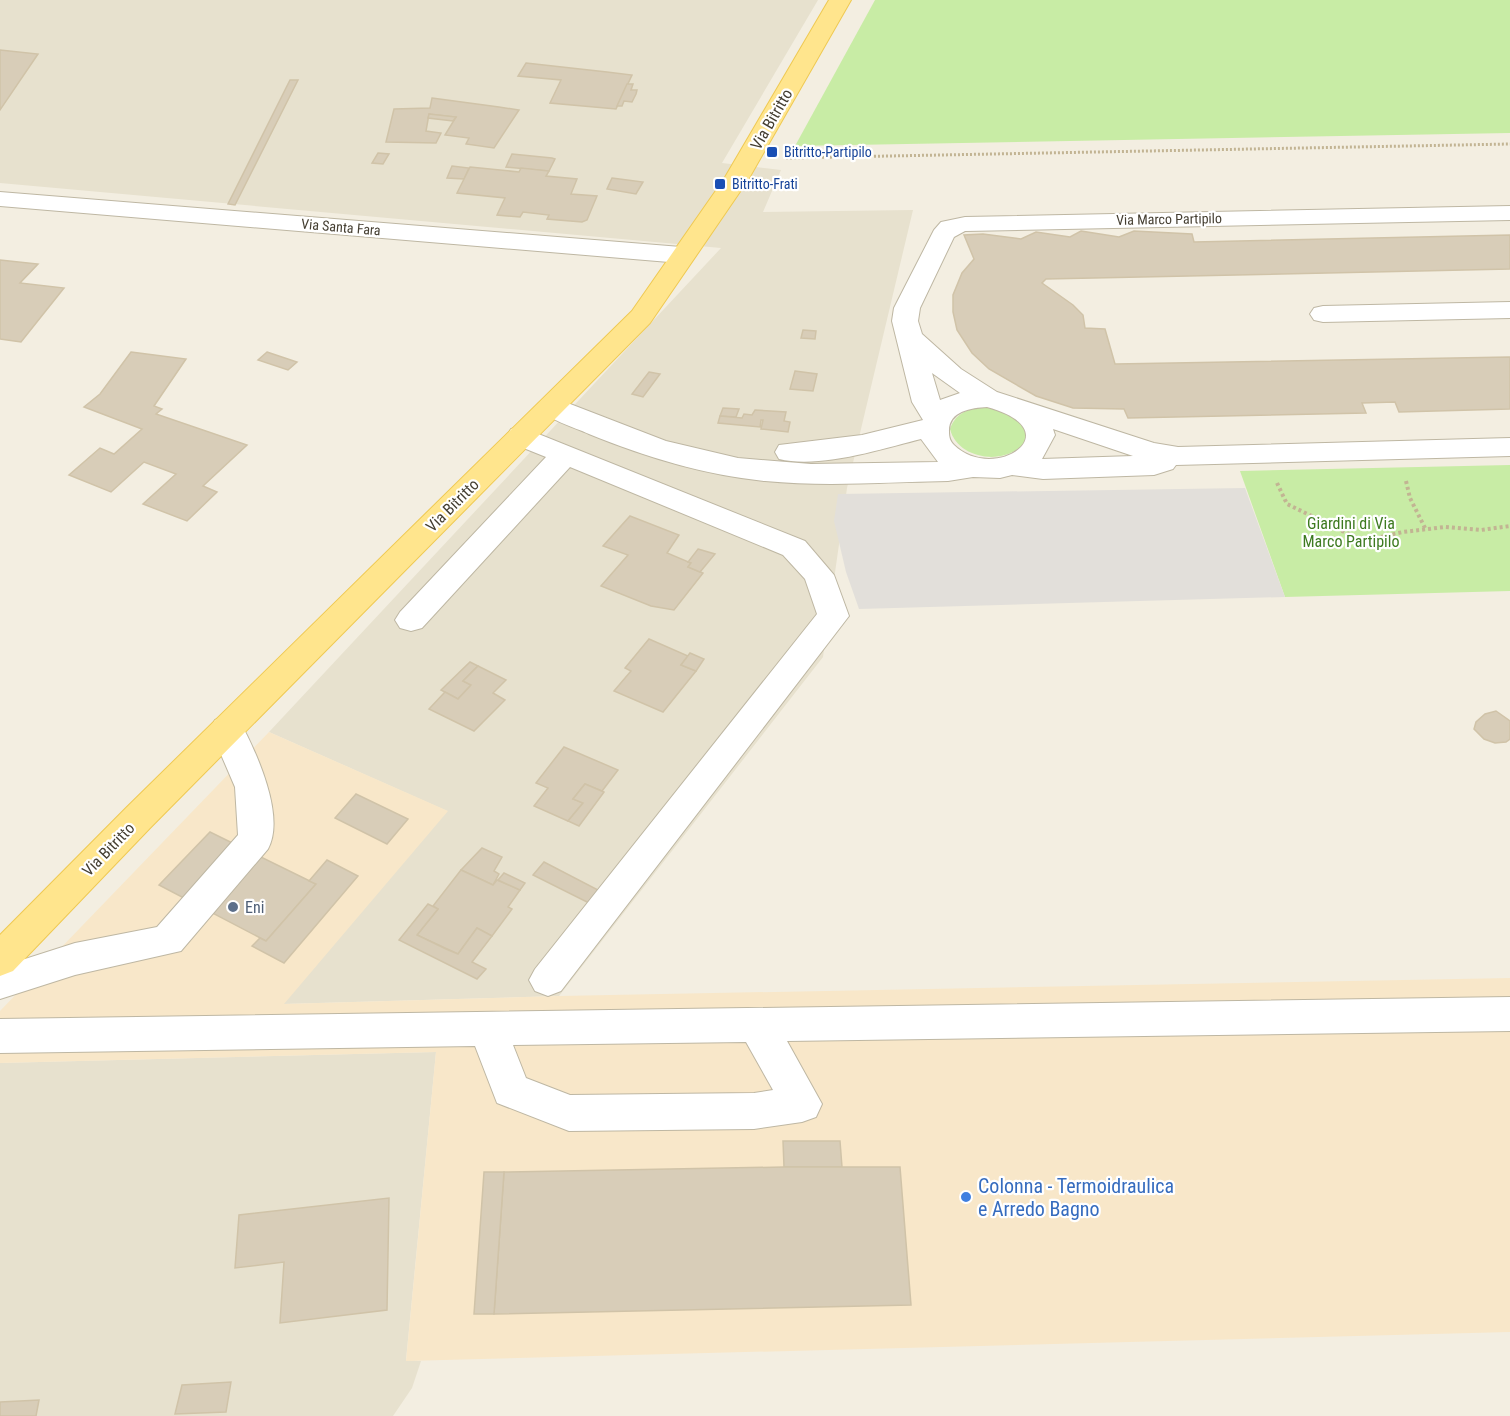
<svg xmlns="http://www.w3.org/2000/svg" width="1510" height="1416" font-family="'Roboto Condensed',sans-serif">
<rect width="100%" height="100%" fill="#f3eee1"/>
<g fill="#e7e1ce">
<path d="M0,0H818L722,163L781,170L763,212L913,210L847,488L823,657L559,996L283,1004L447,811L269,732L721,248L0,183Z"/>
<path d="M436,1052L406,1360L421,1361L412,1388L393,1416H0V1063Z"/>
</g>
<path fill="#f8e7c9" d="M269,732L448,811L284,1004L559,996L1510,978V1332L406,1361L436,1052L0,1063V1011Z"/>
<g fill="#c8eca5">
<path d="M875,0H1510V133L795,146Z"/>
<path d="M980,407H993L1023,421L1028,437C1013,467 958,462 950,429C955,414 966,410 980,407Z"/>
<path d="M1510,465V591L1285,597L1240,471Z"/>
</g>
<path fill="#e2dfda" d="M1245,488L1285,597L859,609L846,572L834,521L838,494Z"/>
<g fill="#d8cdb8" stroke="#d0c3a8" stroke-width="1.5">
<path d="M0,50L38,54L0,110Z"/>
<path d="M526,63L607,72L632,75L616,109L550,103L561,80L518,76Z"/>
<path d="M290,80H298L235,205L228,204Z"/>
<path d="M627,84H633L631,90H637L636,94L632,102L624,101L622,106H617Z"/>
<path d="M432,98L499,107L519,110L494,148L466,144L469,138L445,135L456,117L429,114L426,131L441,133L436,143L386,142L394,109L430,108Z"/>
<path d="M429,114L456,117L453,121L428,118Z"/>
<path d="M378,153L389,154L383,164L372,163Z"/>
<path d="M512,154L552,158L555,159L549,171L506,167Z"/>
<path d="M452,166L469,168L464,179L447,178Z"/>
<path d="M470,167L519,172L521,168L549,171L546,176L577,179L571,194L597,196L587,220L582,222L547,219L549,215L523,212L520,217L497,215L505,198L457,193Z"/>
<path d="M612,178L643,182L636,194L607,189Z"/>
<path d="M1081,231L1119,237L1134,231L1192,234L1194,242L1510,235V269L1046,279L1042,283L1073,305L1083,315L1085,328L1105,329L1115,364L1510,357V409L1399,412L1395,402L1362,403L1366,413L1128,418L1124,409L1073,408L1036,396L989,369L972,353L957,330L953,312V295L962,273L974,259L964,235L983,234L1021,239L1036,232L1070,237Z"/>
<path d="M0,260L38,264L20,283L64,288L21,342L0,339Z"/>
<path d="M803,330L816,331L815,339L801,338Z"/>
<path d="M131,352L186,359L154,406L162,409L156,414L247,445L203,486L217,492L187,521L143,504L176,474L144,462L111,492L69,475L100,448L114,454L142,429L84,407L100,394Z"/>
<path d="M267,352L297,362L288,370L258,360Z"/>
<path d="M795,371L817,374L813,391L790,389Z"/>
<path d="M649,372L660,374L643,397L632,394Z"/>
<path d="M723,408L739,409L736,417L720,416Z"/>
<path d="M755,410L786,412L784,421L790,422L788,432L761,429L763,420H761L760,427L718,423L720,416L742,418L744,414L752,415Z"/>
<path d="M630,516L679,535L667,553L691,563L688,567L703,573L674,610L651,606L601,586L628,555L603,546Z"/>
<path d="M698,549L715,554L700,572L688,567L691,563L688,562Z"/>
<path d="M649,639L688,656L681,665L696,671L663,712L614,691L631,671L625,668Z"/>
<path d="M690,653L704,659L696,671L681,665Z"/>
<path d="M470,662L478,666L463,681L471,685L458,699L441,690Z"/>
<path d="M478,666L506,680L493,693L505,700L474,731L429,709L445,692L458,699L471,685L463,681Z"/>
<path d="M1496,711L1510,721V739L1506,742L1495,743L1484,739L1474,729L1476,722L1485,714Z"/>
<path d="M564,747L618,770L602,791L585,784L573,799L583,803L568,821L534,806L548,788L536,783Z"/>
<path d="M585,784L604,792L579,826L568,821L583,803L573,799Z"/>
<path d="M356,794L408,819L387,844L335,818Z"/>
<path d="M210,832L316,884L266,941L159,885Z"/>
<path d="M482,848L502,857L494,871L499,874L493,885L461,870Z"/>
<path d="M327,860L358,876L284,963L252,946L260,938L266,941L316,884L309,881Z"/>
<path d="M544,862L598,890L589,903L533,875Z"/>
<path d="M461,870L493,885L497,880L520,890L508,907L512,909L492,936L477,928L458,954L417,935L438,909L433,906Z"/>
<path d="M504,873L525,883L520,890L498,880Z"/>
<path d="M428,904L438,909L417,935L446,949L458,954L477,928L492,936L472,962L486,969L477,979L399,940Z"/>
<path d="M783,1141H840L842,1167H784Z"/>
<path d="M784,1167H900L911,1305L494,1314L504,1172Z"/>
<path d="M484,1172H504L494,1314H474Z"/>
<path d="M389,1198L387,1310L280,1323L284,1262L235,1268L239,1215Z"/>
<path d="M231,1382L226,1412L175,1414L182,1385Z"/>
<path d="M39,1400L36,1416H0V1402Z"/>
</g>
<g fill="none" stroke-linecap="round" stroke-linejoin="round">
<defs>
<g id="minor">
<path d="M0,192L681,247L690,250L694,255L690,260L681,263L0,206Z"/>
<path d="M1510,206V220L965,231L954,237L920,308L918,321L922,334L961,369L997,392L1154,443L1178,447L1510,438V456L1176,465L1173,469L1154,475L1043,479L1012,475L1000,478L973,477L948,481C887,482 826,487 765,481C705,475 645,457 589,434C574,427 547,420 538,406L542,400L552,397L666,441L738,458L811,464L938,462L921,439C882,449 819,469 779,459L775,452L779,445L862,435L923,420L912,402L892,321L894,308L934,230L941,222L965,217ZM932,373L960,393L940,400ZM987,407C1074,431 994,484 954,445C950,441 949,437 949,432C948,411 971,408 987,407ZM1053,429L1133,456L1042,459L1055,435Z"/>
<path d="M1510,302V318L1323,322L1314,320L1310,314L1314,308L1323,306Z"/>
<path d="M521,427L805,541L834,575L849,616L561,991L548,996L535,991L529,980L535,969L817,614L805,579L783,555L570,467L422,628L411,631L400,628L395,620L400,612L546,457L511,443L507,436L511,429Z"/>
<path d="M227,716L239,720C256,751 286,816 268,849L181,951L75,975L0,999V967L75,943L157,927L238,835L235,787L210,729L215,720Z"/>
<path d="M1510,997V1031L787,1041L822,1104L816,1117L802,1122L754,1129L569,1131L497,1103L475,1046L0,1053V1019ZM746,1042L773,1090L754,1093L570,1095L526,1078L513,1045Z"/>
</g>
<path id="major" d="M829,0H851L748,180L650,323L150,828L13,971L0,976V935L126,808L632,311L724,179Z"/>
</defs>
<use href="#minor" stroke="#beb7a3" stroke-width="2"/>
<use href="#major" stroke="#efc952" stroke-width="2"/>
<path stroke="#c2b493" stroke-width="3" stroke-dasharray="2 2" stroke-linecap="butt" d="M786,158L1510,144"/>
<g stroke="#c2b493" stroke-width="4" stroke-dasharray="3 3" stroke-linecap="butt">
<path d="M1406,481L1410,498L1426,530"/>
<path d="M1277,483L1287,504L1363,541L1403,532L1445,527L1481,530L1510,526"/>
</g>
<use href="#minor" fill="#fff" fill-rule="evenodd"/>
<use href="#major" fill="#ffe58d" fill-rule="evenodd"/>
</g>
<g fill="#1a4fb4" stroke="#fff" stroke-width="2">
<rect x="766" y="146" width="12" height="12" rx="3"/>
<rect x="714" y="178" width="12" height="12" rx="3"/>
</g>
<circle fill="#5c6f8a" stroke="#fff" stroke-width="2" cx="233" cy="907" r="6"/>
<circle fill="#3f7fe0" stroke="#fff" stroke-width="2" cx="966" cy="1197" r="6"/>
<g text-anchor="middle" stroke-width="4.5" stroke-linejoin="round" paint-order="stroke">
<g font-size="14" fill="#164399" stroke="#fff" text-anchor="start">
<text x="784" y="157">Bitritto-Partipilo</text>
<text x="732" y="189">Bitritto-Frati</text>
</g>
<g font-size="14" fill="#443e31" stroke="#fff">
<text transform="translate(1169 219) rotate(-1)" y="5">Via Marco Partipilo</text>
<text transform="translate(341 227) rotate(5)" y="5">Via Santa Fara</text>
</g>
<g font-size="16" fill="#443e31" stroke="#fff">
<text transform="translate(771 119) rotate(-60)" y="6">Via Bitritto</text>
<text transform="translate(452 505) rotate(-45)" y="6">Via Bitritto</text>
<text transform="translate(108 849) rotate(-46)" y="6">Via Bitritto</text>
</g>
<g font-size="16" fill="#3d7a20" stroke="#fff">
<text x="1351" y="529">Giardini di Via<tspan x="1351" dy="18">Marco Partipilo</tspan></text>
</g>
<g font-size="16" fill="#4e5e75" stroke="#fff" text-anchor="start">
<text x="245" y="913">Eni</text>
</g>
<g font-size="20" fill="#366cbe" stroke="#fff" text-anchor="start">
<text x="978" y="1193">Colonna - Termoidraulica<tspan x="978" dy="23">e Arredo Bagno</tspan></text>
</g>
</g>
</svg>
